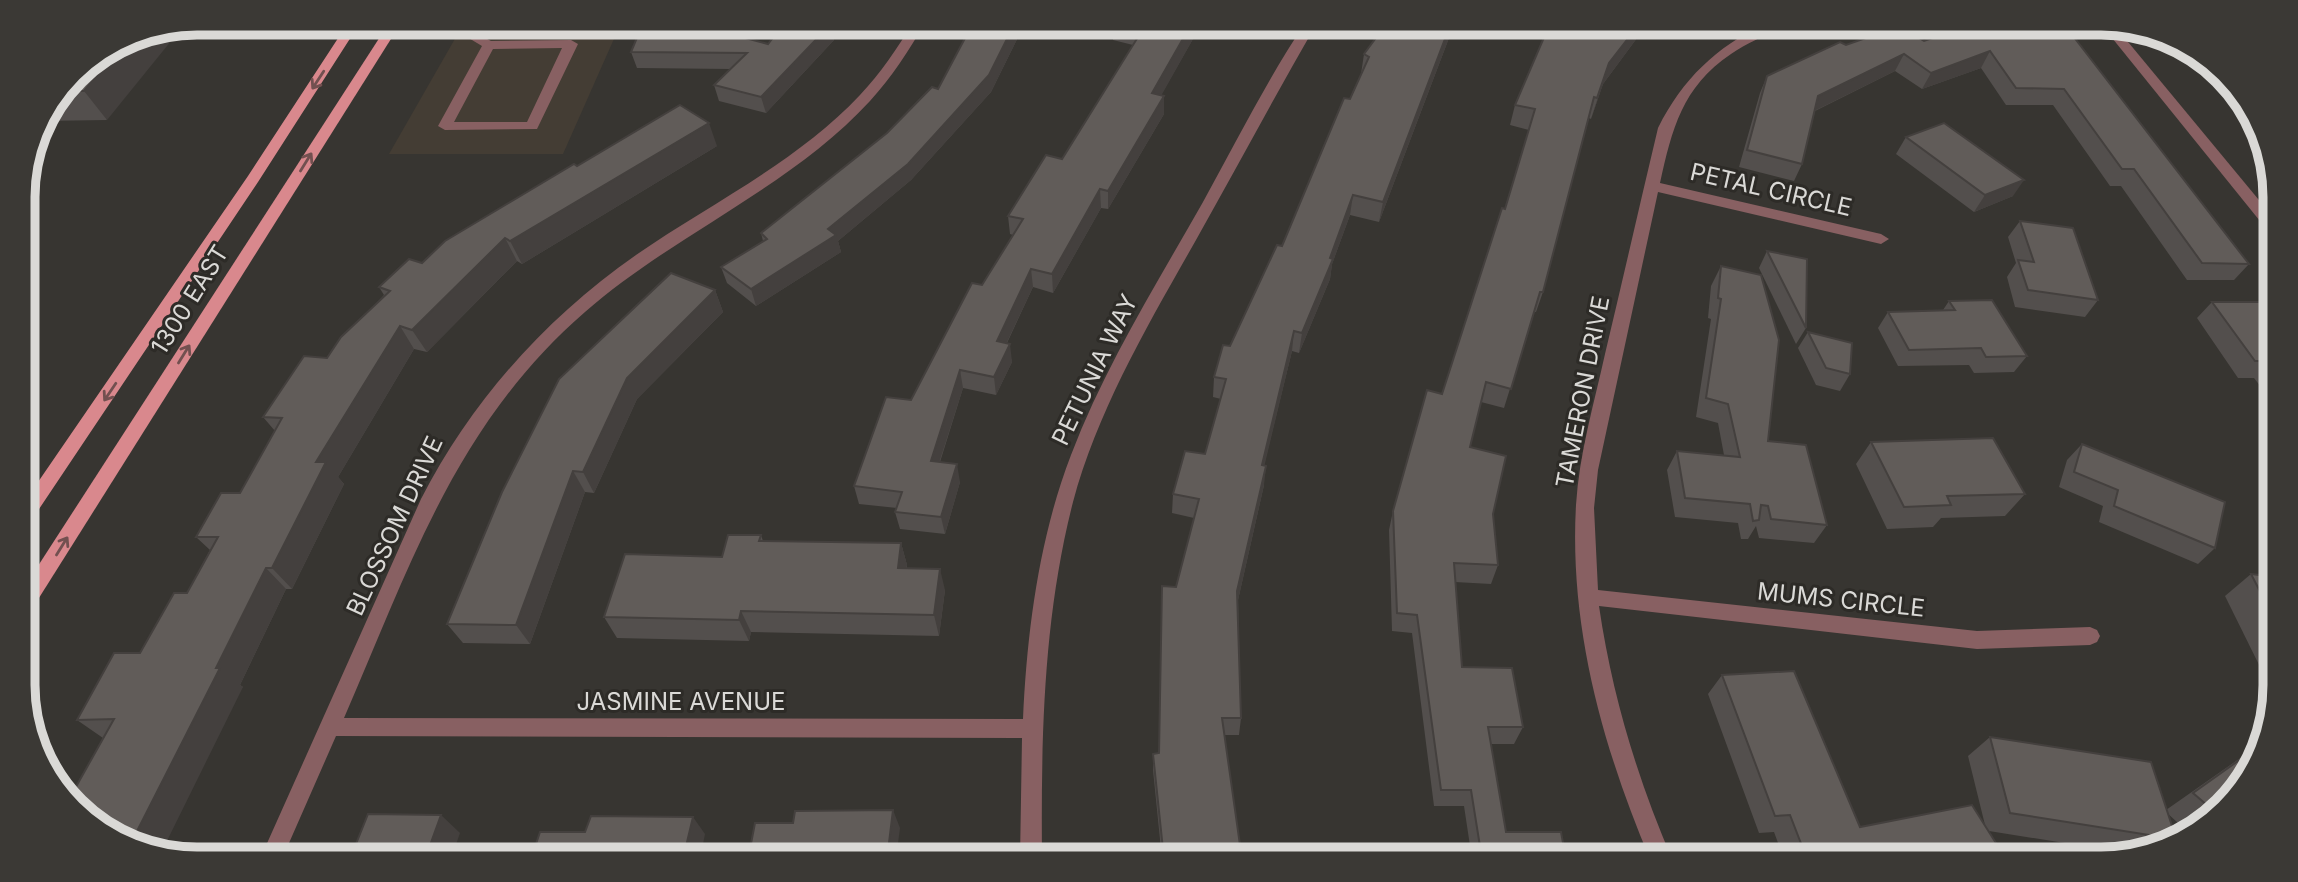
<svg xmlns="http://www.w3.org/2000/svg" width="2298" height="882" font-family="Inter,sans-serif">
<rect width="100%" height="100%" fill="#373531"/>
<path fill="#443d34" d="M464,23H621L563,154H389Z"/>
<g fill="none" stroke-linecap="round" stroke-linejoin="round">
<g fill="#886062" fill-rule="evenodd">
<path d="M469,23H481L476,33L491,41L571,40L578,44L537,129L445,130L438,126L482,46L462,34ZM562,48L527,122H454L493,49Z"/>
<path d="M913,23H925C909,50 892,77 870,101C790,188 674,234 585,312C456,424 410,566 344,718L1023,719C1027,631 1039,538 1071,455C1105,366 1156,285 1203,202C1236,142 1267,80 1305,23H1317C1276,94 1237,167 1196,240C1149,323 1098,409 1073,502C1043,619 1041,740 1042,859H1020L1022,738L336,736L282,859H260L421,499C472,400 545,319 636,255C711,203 796,163 860,95C881,73 897,48 913,23Z"/>
<path d="M1765,23H1781C1768,36 1746,43 1731,54C1682,87 1672,129 1660,183L1881,234L1889,239L1881,244L1658,192L1598,470L1594,508L1598,590L1977,631L2090,627L2097,630L2100,636L2097,642L2090,645L1977,649L1599,606C1612,695 1637,777 1672,859H1650C1603,748 1569,627 1576,505C1579,454 1594,404 1605,354C1623,279 1640,203 1658,128C1683,78 1716,48 1765,23Z"/>
<path d="M2100,23L2114,25L2273,217V232L2268,231Z"/>
</g>
<g fill="#d9888d" fill-rule="evenodd">
<path d="M348,23H360L258,182L31,521L25,523V501L248,176Z"/>
<path d="M389,23H401L32,609L25,611V586Z"/>
</g>
</g>
<g fill="#534f4d">
<path d="M643,23H701L699,26L768,44L833,34L834,40L766,113L719,101L714,85L731,69L637,68L631,52Z"/>
<path d="M973,23H1025L991,92L911,180L838,241L841,252L756,306L727,283L721,267L763,241L761,233L887,133L938,89Z"/>
<path d="M1113,23H1202L1161,95L1164,96V114L1108,209L1101,208L1053,293L1033,287L1007,343L1012,362L996,395L963,388L940,462L960,482L945,534L900,529L895,512L897,508L859,504L854,486L911,400L1013,235L1010,234L1008,216L1062,159L1133,45L1113,40Z"/>
<path d="M1579,23H1665L1637,38L1603,84L1591,119L1589,118L1543,292L1536,312H1534L1504,408L1481,402L1470,447L1493,514L1498,565L1491,584L1455,582L1462,667L1523,727L1514,744H1491L1506,832L1566,859H1472L1464,806H1434L1412,633L1392,631L1389,530L1393,511L1442,394L1505,209L1529,130L1510,125L1515,105Z"/>
<path d="M2063,23L2249,264L2234,280H2187L2121,186H2110L2053,105H2006L1981,68L1922,89L1895,71L1815,111L1802,164L1794,181L1739,167L1760,93L1767,76L1846,45L1924,41Z"/>
<path d="M1452,30L1379,222L1350,215L1332,264L1330,279L1299,353L1292,351L1264,465V485L1238,600L1241,718L1239,735H1224L1242,859H1162L1153,770V754L1159,753L1176,587L1194,518L1172,513L1173,494L1205,454L1221,399L1213,397L1214,377L1282,246L1350,99L1361,74L1364,54Z"/>
<path d="M82,66L107,120L41,121Z"/>
<path d="M2227,82L2239,91L2242,97Z"/>
<path d="M1906,137L2013,196L1974,212L1896,154Z"/>
<path d="M717,146L522,264L517,261L427,352L414,349L338,477L344,484L292,589H286L240,685L243,687L69,801L103,738L77,720L140,653L187,593L210,550L196,537L240,493L275,431L263,417L327,358L384,295L379,287L422,263L577,166Z"/>
<path d="M2020,221L2098,300L2085,317L2015,307L2007,277L2016,263L2008,237Z"/>
<path d="M1767,251L1806,328L1796,344L1759,268Z"/>
<path d="M1721,266L1768,441L1827,525L1814,543L1759,538L1756,526L1748,539H1741L1738,523L1675,517L1667,470L1677,451L1724,455L1718,423L1696,417L1711,319L1708,318L1711,286Z"/>
<path d="M715,290L723,312L637,399L594,493L585,492L530,644L463,643L447,624Z"/>
<path d="M1949,301L2027,356L2014,372L1974,373L1969,365L1898,366L1878,328L1888,312L1943,310Z"/>
<path d="M2212,302L2272,317L2271,400L2254,378H2238L2197,318Z"/>
<path d="M1808,332L1850,374L1840,391L1816,385L1798,348Z"/>
<path d="M1871,442L2025,494L2005,516L1941,518L1933,527L1887,529L1856,464Z"/>
<path d="M2082,444L2215,548L2198,564L2099,522L2103,506L2059,487L2067,460Z"/>
<path d="M761,535L763,541L901,543L907,565V568L945,590L939,636L751,632L749,641L617,638L604,617L722,557Z"/>
<path d="M2251,574L2268,576L2267,681L2225,596Z"/>
<path d="M1722,675L1860,827L1985,825L1968,756L1990,737L2166,810L2266,740V741L2207,823L2187,831L2167,813L2175,835L2127,853L1989,831L2006,859H1784L1774,832L1759,833L1708,694Z"/>
</g>
<g fill="#44403e">
<path d="M689,23H701L694,39Z"/>
<path d="M826,23H842L833,34L834,40L766,113L761,97Z"/>
<path d="M1015,23H1025L991,92L911,180L838,241L841,252L756,306L751,289L828,229Z"/>
<path d="M1192,23H1202L1152,112V93Z"/>
<path d="M1451,23H1454L1452,30L1379,222L1383,202Z"/>
<path d="M1640,23H1665L1637,38L1603,84L1591,119L1609,63Z"/>
<path d="M184,25L107,120L84,91L130,36Z"/>
<path d="M1990,51L1981,68L1922,89L1931,73Z"/>
<path d="M1904,54L1895,71L1810,113L1818,96Z"/>
<path d="M1164,96V114L1108,209V191Z"/>
<path d="M709,123L717,146L522,264L510,241Z"/>
<path d="M2024,180L2013,196L1974,212L1985,195Z"/>
<path d="M1100,189L1101,208L1053,293L1052,274Z"/>
<path d="M1353,195L1350,215L1332,264L1330,279L1299,353L1302,333Z"/>
<path d="M505,238L517,261L427,352L412,330Z"/>
<path d="M1031,269L1033,287L999,359L997,341Z"/>
<path d="M715,290L723,312L637,399L594,493L583,472L627,378Z"/>
<path d="M400,326L414,349L338,477L344,484L292,589L272,568L316,462Z"/>
<path d="M1294,331L1292,351L1260,484L1262,465Z"/>
<path d="M1010,344L1012,362L996,395L994,377Z"/>
<path d="M960,370L963,388L934,479L931,461Z"/>
<path d="M957,464L960,482L945,534L941,517Z"/>
<path d="M1266,466L1264,485L1236,609L1237,591Z"/>
<path d="M573,471L585,492L530,644L516,625Z"/>
<path d="M901,543L907,565L903,590L898,568Z"/>
<path d="M266,568L286,589L240,685L243,687L161,853L141,850L131,843Z"/>
<path d="M940,569L945,590L939,636L934,615Z"/>
<path d="M741,611L751,632L749,641L739,620Z"/>
<path d="M893,810L900,828L896,859H887Z"/>
<path d="M441,815L460,833L451,859H425Z"/>
<path d="M693,817L705,834L700,859H683Z"/>
</g>
<g fill="#615c59" stroke="#44403e" stroke-width="2">
<path d="M643,23H689L768,44L784,23H826L831,24L761,97L714,85L747,53L631,52Z"/>
<path d="M973,23H1015L989,75L908,164L828,229L836,235L751,289L721,267L767,239L761,233L887,133L932,87L938,89Z"/>
<path d="M1118,23H1192L1152,93L1164,96L1108,191L1100,189L1052,274L1031,269L997,341L1010,344L994,377L960,370L931,461L957,464L941,517L895,512L902,492L854,486L886,397L911,400L972,283L982,285L1023,219L1008,216L1046,155L1062,159L1143,29Z"/>
<path d="M1387,23H1451L1383,202L1353,195L1330,258L1333,259L1302,333L1294,331L1262,465L1266,466L1237,591L1241,718H1222L1242,859H1164L1153,754L1159,753L1162,586L1176,587L1199,499L1173,494L1185,451L1205,454L1226,379L1214,377L1223,345L1230,346L1277,245L1282,246L1344,98L1350,99L1369,57L1364,54Z"/>
<path d="M1552,23H1567L1577,26L1579,23H1640L1609,63L1597,98L1594,97L1543,292H1540L1511,389L1486,382L1470,447L1506,456L1493,514L1498,565L1454,563L1462,667L1512,668L1523,727H1488L1506,832H1561L1566,859H1482L1471,790H1441L1417,615L1397,613L1393,511L1427,390L1442,394L1502,208L1505,209L1535,109L1515,105L1548,28Z"/>
<path d="M1976,23H2063L2249,264L2202,263L2134,169H2122L2064,89L2016,88L1990,51L1931,73L1904,54L1818,96L1802,164L1747,150L1767,76L1840,42L1846,45L1900,26L1924,41Z"/>
<path d="M130,36L84,91H63L82,66Z"/>
<path d="M680,105L709,123L510,241L505,238L412,330L400,326L316,462H326L272,568H266L216,668H220L131,843L68,801L114,719L77,720L114,653H140L174,593H187L218,537H196L221,493H240L282,418L263,417L304,356L327,358L341,337L390,291L379,287L409,259L422,263L445,241L574,164L577,166Z"/>
<path d="M1944,123L2024,180L1985,195L1906,137Z"/>
<path d="M2020,221L2073,228L2098,300L2028,290L2018,260L2034,262Z"/>
<path d="M1767,251L1807,259L1806,328Z"/>
<path d="M1721,266L1761,275L1779,340L1768,441L1806,445L1827,525L1771,519L1768,506L1761,505L1759,520L1753,521L1750,504L1685,498L1677,451L1740,457L1728,404L1706,398L1721,299L1718,298Z"/>
<path d="M671,273L715,290L627,378L583,472L573,471L516,625L447,624L502,492L559,379Z"/>
<path d="M1992,300L2027,356L1986,357L1981,348L1909,350L1888,312L1955,310L1949,301Z"/>
<path d="M2212,302H2261L2272,317L2271,362L2270,361H2255Z"/>
<path d="M1808,332L1852,343L1850,374L1826,368Z"/>
<path d="M1993,438L2025,494L1947,496L1951,505L1904,507L1871,442Z"/>
<path d="M2082,444L2225,502L2215,548L2114,506L2118,490L2074,472Z"/>
<path d="M728,535H761L759,541L901,543L898,568L940,569L934,615L741,611L739,620L604,617L625,554L722,557Z"/>
<path d="M2251,574L2268,576V607Z"/>
<path d="M1794,671L1860,827L1972,805L2006,859H1807L1790,815L1775,816L1722,675Z"/>
<path d="M1990,737L2151,762L2175,835L2168,838L2010,813Z"/>
<path d="M2266,741L2215,812L2193,793Z"/>
<path d="M893,810L887,859H748L755,823H793L795,811Z"/>
<path d="M368,814L441,815L425,859H350Z"/>
<path d="M591,816L693,817L683,859H531L540,832H585Z"/>
</g>
<defs><path id="oneway-shaft" d="M-6 0H5M1.5-3L5.5 0L1.5 3" fill="none" stroke-width="1.6" stroke-linecap="round" stroke-linejoin="round" transform="scale(1.75)"/></defs>
<g stroke="#725050">
<use href="#oneway-shaft" transform="translate(318 80) rotate(123)"/>
<use href="#oneway-shaft" transform="translate(306 162) rotate(-58)"/>
<use href="#oneway-shaft" transform="translate(184 354) rotate(-58)"/>
<use href="#oneway-shaft" transform="translate(110 392) rotate(124)"/>
<use href="#oneway-shaft" transform="translate(62 546) rotate(-58)"/>
</g>
<g text-anchor="middle" stroke-width="6" stroke-linejoin="round" paint-order="stroke">
<g font-size="24" fill="#dad9d6" stroke="#2d2b27">
<text transform="translate(1771 190) rotate(13)" y="8">PETAL CIRCLE</text>
<text transform="translate(190 300) rotate(-58)" y="8">1300 EAST</text>
<text transform="translate(1095 370) rotate(-64)" y="8">PETUNIA WAY</text>
<text transform="translate(1583 392) rotate(-79)" y="8">TAMERON DRIVE</text>
<text transform="translate(395 526) rotate(-65)" y="8">BLOSSOM DRIVE</text>
<text transform="translate(1841 600) rotate(6)" y="8">MUMS CIRCLE</text>
<text x="681" y="710">JASMINE AVENUE</text>
</g>
</g>
<path d="M0 0H2298V882H0ZM197 35H2101A162 162 0 0 1 2263 197V685A162 162 0 0 1 2101 847H197A162 162 0 0 1 35 685V197A162 162 0 0 1 197 35Z" fill="#3b3935" fill-rule="evenodd"/>
<path fill="none" stroke="#dad9d6" stroke-width="9" d="M197 35H2101A162 162 0 0 1 2263 197V685A162 162 0 0 1 2101 847H197A162 162 0 0 1 35 685V197A162 162 0 0 1 197 35Z"/>
</svg>
